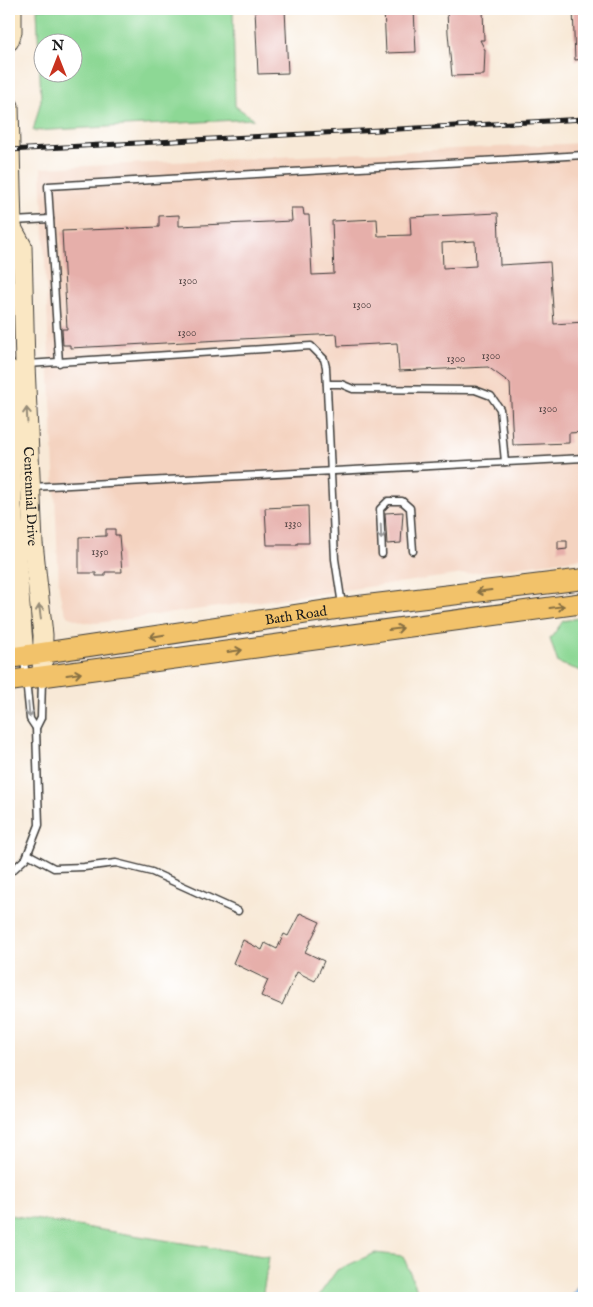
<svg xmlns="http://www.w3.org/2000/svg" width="593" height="1307" font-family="'IM FELL English',serif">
<rect width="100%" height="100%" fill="#fff"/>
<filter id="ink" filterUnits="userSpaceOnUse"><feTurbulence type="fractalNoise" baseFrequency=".02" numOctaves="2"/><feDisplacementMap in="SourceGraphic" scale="10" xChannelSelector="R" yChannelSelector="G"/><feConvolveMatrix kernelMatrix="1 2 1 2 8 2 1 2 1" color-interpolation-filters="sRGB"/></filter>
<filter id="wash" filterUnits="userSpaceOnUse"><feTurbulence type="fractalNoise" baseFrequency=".0096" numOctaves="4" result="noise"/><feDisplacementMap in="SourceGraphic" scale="20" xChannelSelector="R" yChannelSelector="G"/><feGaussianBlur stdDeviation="1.12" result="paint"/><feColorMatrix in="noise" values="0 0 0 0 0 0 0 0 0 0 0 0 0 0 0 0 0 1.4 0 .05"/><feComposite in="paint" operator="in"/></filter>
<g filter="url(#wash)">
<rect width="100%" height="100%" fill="#f8e9d7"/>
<path fill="#f4d3c0" d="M584,143V558L97,623L83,622L67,616L62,605L59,588L41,168Z"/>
<g fill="#8dd895" stroke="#547a58" fill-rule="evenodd">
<path d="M37,9H233L235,106L254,119L33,131L41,100ZM42,42H72V72H42Z"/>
<path d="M584,617V672L558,663L550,639L563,621Z"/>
<path d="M9,1215L269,1257L262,1298H9Z"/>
<path d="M375,1253L403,1256L416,1287L417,1298H317L337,1270Z"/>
</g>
<path fill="#81bdf3" stroke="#4e6c88" d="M584,1277V1298H570Z"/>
<g id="blocks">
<g fill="#e6afaa" fill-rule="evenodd">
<path d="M255,9H285L288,73L258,74Z"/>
<path d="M384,9H414L416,52L386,53Z"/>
<path d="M449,9H483L484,40H480L485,50L484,75L452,76L448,33L447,10Z"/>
<path d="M573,9H584V59L575,60Z"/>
<path d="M291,208H303L304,215H309L312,275L334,274L332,221L377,219L378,236L411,235L410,217L498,213L500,265L550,262L554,324L584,322V432L569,433V443L513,445L510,383L488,367L399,371L397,343L338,346L337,334L70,348V345H63L62,329H67L62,231L159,227V216L179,215V226L292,221ZM475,241L476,266L443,268L442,243Z"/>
<path d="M308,506L309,543H297V545H267L265,508Z"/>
<path d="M403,512L401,543L387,544L385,513Z"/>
<path d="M106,529H115V535H119L122,572H105V576H96V573H79V537L106,536Z"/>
<path d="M558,541H567V549L558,550Z"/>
<path d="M300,913L320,922L305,952L324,961L315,981L297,972L282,1005L261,996L268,980L233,963L243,940L262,950L265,943L277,949L284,934L288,936Z"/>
</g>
</g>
</g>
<g filter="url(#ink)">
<use href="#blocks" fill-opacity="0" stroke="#3d3b38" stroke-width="1"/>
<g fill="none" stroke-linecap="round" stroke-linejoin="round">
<defs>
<g id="lane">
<path d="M13,221L50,219"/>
<path d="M59,363L48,186L584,155"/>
<path d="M27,364L311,346L324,359L326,367L335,559L342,605"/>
<path d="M327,384H341L353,389L475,390L491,396L500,409L505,462"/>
<path d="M31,487L584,458"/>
<path d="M382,554L380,509L388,501H402L410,508L413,551"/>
<path d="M24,659L30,719L36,728"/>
<path d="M28,854L54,868L84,867L116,863L152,872L238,911"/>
<path d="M9,871L13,870L26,858L39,825L36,728L41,718L42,679"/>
</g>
<g id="secondary">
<path d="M9,41L12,32V9"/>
<path d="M9,106L12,228L9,238"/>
<path id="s1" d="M12,228L22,246L25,365L33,543L43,635L42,678"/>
<path d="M9,369L12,506L24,656"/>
</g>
<g id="primary">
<path id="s2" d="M9,658L342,608L584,579"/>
<path d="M9,681L584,603"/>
</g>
</defs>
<use href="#lane" stroke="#3d3b38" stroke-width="9"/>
<use href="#secondary" stroke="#3d3b38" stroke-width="21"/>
<use href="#primary" stroke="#3d3b38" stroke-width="22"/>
<use href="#lane" stroke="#fff" stroke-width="6"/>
<use href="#secondary" stroke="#fae7c3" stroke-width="19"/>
<use href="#primary" stroke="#f2c26a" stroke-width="20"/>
<defs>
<path id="rail" d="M9,150L584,119"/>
</defs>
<use href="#rail" stroke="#1c1c1c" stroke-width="5"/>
<use href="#rail" stroke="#fff" stroke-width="3" stroke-dasharray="9" stroke-linecap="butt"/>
</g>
<defs><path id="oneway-shaft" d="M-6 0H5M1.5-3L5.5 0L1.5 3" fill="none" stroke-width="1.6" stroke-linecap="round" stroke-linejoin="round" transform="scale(1.25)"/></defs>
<g stroke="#968c78">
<use href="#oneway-shaft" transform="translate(27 415) rotate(-93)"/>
<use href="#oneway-shaft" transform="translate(40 612) rotate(-97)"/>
</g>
<g stroke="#999">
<use href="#oneway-shaft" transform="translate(381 532) rotate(88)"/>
<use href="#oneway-shaft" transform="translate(29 710) rotate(85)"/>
</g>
<g stroke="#876f43">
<use href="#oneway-shaft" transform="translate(484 591) rotate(173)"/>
<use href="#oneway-shaft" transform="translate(557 607) rotate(-8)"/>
<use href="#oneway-shaft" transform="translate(396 629) rotate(-8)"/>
<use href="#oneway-shaft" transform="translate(157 636) rotate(171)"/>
<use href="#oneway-shaft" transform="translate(235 651) rotate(-8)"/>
<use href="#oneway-shaft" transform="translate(74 674) rotate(-8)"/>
</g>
</g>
<g text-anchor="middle" stroke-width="5" stroke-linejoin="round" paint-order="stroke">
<g font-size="11" fill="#4e4140">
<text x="188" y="284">1300</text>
<text x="362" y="308">1300</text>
<text x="187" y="336">1300</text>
<text x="491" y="359">1300</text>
<text x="456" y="362">1300</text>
<text x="548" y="412">1300</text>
<text x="293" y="527">1330</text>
<text x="100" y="555">1350</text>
</g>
<g font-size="14" fill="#1c1c1c" stroke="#fff">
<text dy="5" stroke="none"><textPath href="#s1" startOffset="271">Centennial Drive</textPath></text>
<text dy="5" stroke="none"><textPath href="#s2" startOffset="290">Bath Road</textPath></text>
</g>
</g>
<rect width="593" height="1307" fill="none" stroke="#fff" stroke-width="30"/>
<g transform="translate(58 58)"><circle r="24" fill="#ffffff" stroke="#a4a4a4"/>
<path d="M0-4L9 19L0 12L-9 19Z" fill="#c8321e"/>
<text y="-8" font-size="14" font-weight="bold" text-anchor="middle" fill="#1c1c1c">N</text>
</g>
</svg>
